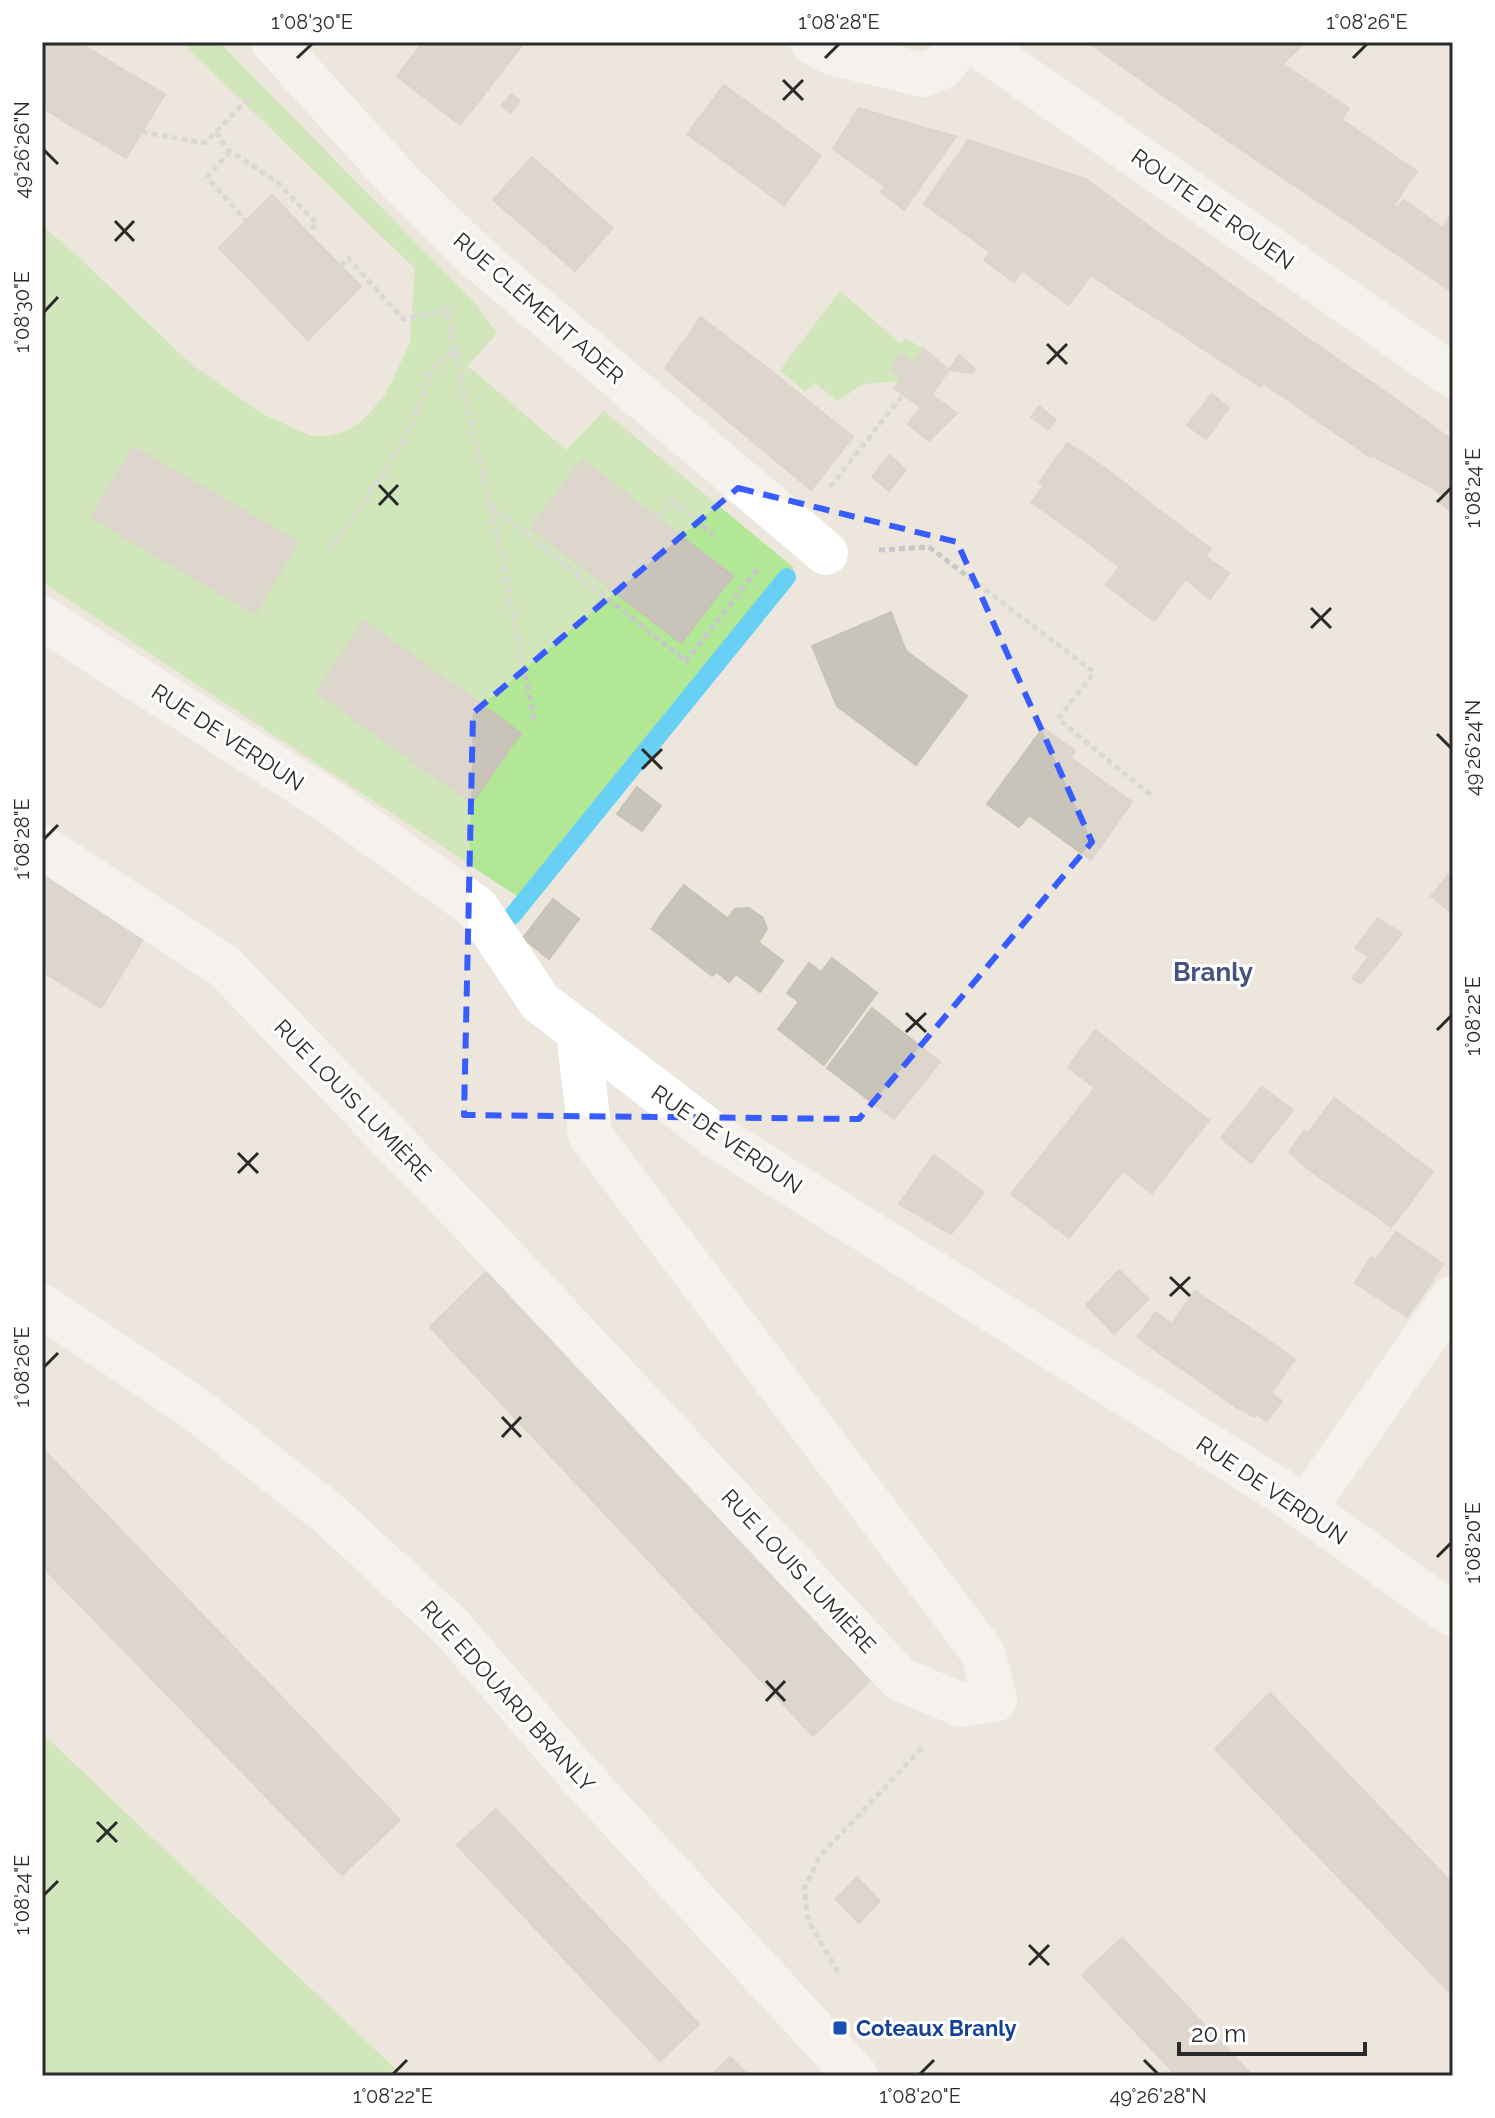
<svg xmlns="http://www.w3.org/2000/svg" width="1495" height="2118" font-family="Raleway,sans-serif">
<rect width="100%" height="100%" fill="#ede6dc"/>
<g fill="#b1e795">
<path d="M181,42H219L475,303L497,333L468,366L566,450L604,411L794,568L529,904L42,582V226L71,250L191,364L263,414L311,436H329L348,430L360,423L385,395L410,343L415,269Z"/>
<path d="M840,291L900,343L905,338L924,349L913,363L901,354L891,367L902,377L899,381L864,384L837,401L815,383L805,392L780,370Z"/>
<path d="M42,1733L403,2076H42Z"/>
</g>
<g fill="none" stroke-linecap="round" stroke-linejoin="round">
<path stroke="#69d0f5" stroke-width="18" d="M512,916L787,577"/>
</g>
<g fill="#c8c4ba" stroke="#c9c2b5" stroke-width="2">
<path d="M44,42H79L109,61L70,125L42,107Z"/>
<path d="M423,42H525L460,125L397,76Z"/>
<path d="M1087,42H1138L1120,65Z"/>
<path d="M1138,42H1305L1214,131L1120,65Z"/>
<path d="M109,61L165,94L126,158L70,125Z"/>
<path d="M1283,64L1349,108L1323,145L1249,95Z"/>
<path d="M724,85L821,156L784,205L687,134Z"/>
<path d="M511,94L520,101L510,113L501,106Z"/>
<path d="M1249,95L1278,116L1249,155L1214,131Z"/>
<path d="M859,108L928,129L886,187L833,149Z"/>
<path d="M1278,116L1371,178L1343,218L1249,155Z"/>
<path d="M1341,119L1400,160L1383,185L1323,145Z"/>
<path d="M928,129L956,136L904,210L881,192Z"/>
<path d="M968,140L1086,179L1014,282L984,260L990,252L924,204Z"/>
<path d="M532,157L613,228L575,271L493,200Z"/>
<path d="M1400,160L1417,171L1400,196L1383,185Z"/>
<path d="M1371,178L1400,196L1394,204L1398,207L1404,200L1443,228L1453,212V292L1343,218Z"/>
<path d="M1086,179L1151,228L1107,286L1042,240Z"/>
<path d="M272,195L317,242L265,295L219,248Z"/>
<path d="M1151,228L1179,247L1137,306L1107,286Z"/>
<path d="M1042,240L1091,275L1069,305L1021,270Z"/>
<path d="M317,242L361,286L308,340L265,295Z"/>
<path d="M1179,247L1211,270L1169,326L1137,306Z"/>
<path d="M1211,270L1241,292L1200,347L1169,326Z"/>
<path d="M1241,292L1297,331L1261,387L1200,347Z"/>
<path d="M701,317L770,370L734,426L665,368Z"/>
<path d="M1297,331L1407,407L1370,457L1263,383Z"/>
<path d="M924,349L949,370L922,408L894,388Z"/>
<path d="M901,354L913,363L902,377L891,367Z"/>
<path d="M959,355L975,369L971,373L949,370Z"/>
<path d="M770,370L853,437L811,490L734,426Z"/>
<path d="M931,394L957,413L929,441L908,424Z"/>
<path d="M1212,394L1229,408L1206,439L1187,425Z"/>
<path d="M1039,406L1056,420L1048,429L1031,417Z"/>
<path d="M1407,407L1453,441V455L1431,487L1373,456Z"/>
<path d="M1067,443L1091,458L1079,474L1084,479L1066,503L1039,483Z"/>
<path d="M133,447L298,542L255,614L91,517Z"/>
<path d="M889,455L906,470L889,491L872,477Z"/>
<path d="M1453,455V483L1444,496L1431,487Z"/>
<path d="M1091,458L1126,484L1095,525L1066,503L1084,479L1079,474Z"/>
<path d="M582,460L733,576L681,643L531,528Z"/>
<path d="M1453,483V512L1440,503Z"/>
<path d="M1126,484L1160,511L1120,567L1083,539Z"/>
<path d="M1043,487L1095,525L1083,539L1031,502Z"/>
<path d="M1160,511L1211,549L1205,556L1155,519Z"/>
<path d="M1155,519L1205,556L1179,588L1130,553Z"/>
<path d="M1130,553L1179,588L1154,621L1106,585Z"/>
<path d="M1205,556L1229,573L1210,599L1187,580Z"/>
<path d="M891,612L906,651L967,696L916,765L837,706L812,646Z"/>
<path d="M364,621L521,733L472,803L316,692Z"/>
<path d="M1043,728L1075,751L1071,758L1132,802L1091,860L1029,815L1019,827L987,804Z"/>
<path d="M637,787L661,806L642,831L617,814Z"/>
<path d="M42,874L145,936L101,1008L42,971Z"/>
<path d="M1448,875L1453,879V914L1431,896Z"/>
<path d="M684,885L783,961L760,992L660,916Z"/>
<path d="M553,899L579,919L549,959L523,938Z"/>
<path d="M749,908L763,918L767,929L759,942L728,918L735,909Z"/>
<path d="M660,916L736,974L729,982L717,972L712,976L652,929Z"/>
<path d="M1378,918L1402,934L1378,963L1355,948Z"/>
<path d="M832,958L877,993L824,1065L778,1029L799,1002L787,993L809,963L821,972Z"/>
<path d="M1368,958L1378,963L1361,984L1352,978Z"/>
<path d="M872,1008L940,1062L894,1119L827,1068Z"/>
<path d="M1095,1030L1180,1098L1153,1133L1068,1067Z"/>
<path d="M1262,1087L1293,1110L1251,1163L1221,1138Z"/>
<path d="M1095,1088L1153,1133L1069,1238L1011,1194Z"/>
<path d="M1180,1098L1209,1120L1152,1193L1123,1171Z"/>
<path d="M1334,1098L1384,1135L1342,1193L1308,1169L1324,1146L1308,1133Z"/>
<path d="M1304,1131L1324,1146L1308,1169L1289,1152Z"/>
<path d="M1384,1135L1433,1172L1408,1206L1390,1194L1375,1215L1342,1193Z"/>
<path d="M934,1155L984,1193L951,1234L899,1204Z"/>
<path d="M1390,1194L1408,1206L1391,1227L1375,1215Z"/>
<path d="M1396,1232L1443,1264L1424,1293L1376,1259Z"/>
<path d="M1371,1257L1424,1293L1407,1317L1355,1283Z"/>
<path d="M1119,1270L1148,1299L1114,1334L1086,1305Z"/>
<path d="M486,1272L870,1681L813,1736L430,1327Z"/>
<path d="M1195,1291L1247,1326L1205,1385L1172,1362L1189,1336L1172,1324Z"/>
<path d="M1156,1312L1163,1318L1148,1338L1157,1346L1155,1350L1137,1337Z"/>
<path d="M1163,1318L1172,1324L1157,1346L1148,1338Z"/>
<path d="M1172,1324L1189,1336L1172,1362L1155,1350Z"/>
<path d="M1247,1326L1295,1359L1271,1393L1255,1380L1236,1407L1205,1385Z"/>
<path d="M1255,1380L1271,1393L1254,1417L1236,1407Z"/>
<path d="M1271,1393L1282,1401L1267,1421L1257,1415Z"/>
<path d="M42,1448L400,1820L342,1875L42,1566Z"/>
<path d="M1270,1693L1453,1884V1996L1215,1749Z"/>
<path d="M496,1809L699,2024L660,2061L457,1845Z"/>
<path d="M857,1877L880,1901L859,1923L836,1899Z"/>
<path d="M1122,1938L1253,2076H1177L1082,1975Z"/>
<path d="M730,2057L749,2076H711Z"/>
</g>
<g fill="none" stroke-linecap="round" stroke-linejoin="round">
<g stroke="#c8c8c8" stroke-width="5" stroke-dasharray="6 4" stroke-linecap="butt">
<path d="M142,132L205,143L251,96"/>
<path d="M216,132L227,149L277,182L317,224L307,232"/>
<path d="M230,151L207,177L246,221"/>
<path d="M341,266L348,258L403,319L447,310"/>
<path d="M455,352L499,542L535,724"/>
<path d="M830,487L902,396"/>
<path d="M672,500L714,535"/>
<path d="M490,505L686,661L756,571L752,567"/>
<path d="M658,518L673,499"/>
<path d="M329,550L390,465L410,429L433,368L455,352L447,310L450,305"/>
<path d="M879,550L929,547L1094,672L1058,719L1152,796"/>
<path d="M838,1972L809,1922L804,1889L820,1856L923,1747"/>
</g>
<g stroke="#fff" stroke-width="44">
<path d="M273,42L401,183L481,261L826,553"/>
<path d="M812,42L832,53L923,75L942,67L962,42"/>
<path d="M42,618L329,802L477,908L540,1002L717,1137L1279,1490L1453,1615"/>
<path d="M42,847L224,966L471,1222L900,1679L961,1705L995,1700L983,1653L590,1135L578,1031"/>
<path d="M42,1306L193,1407L329,1514L451,1627L573,1768L856,2076"/>
<path d="M1305,1508L1453,1297"/>
</g>
<path stroke="#fff" stroke-width="44" d="M973,42L1453,376"/>
</g>
<path d="M0 0H1495V2118H0ZM738,488L957,542L1092,842L859,1119L464,1115L473,713Z" fill="#ede6dc" fill-opacity=".55" fill-rule="evenodd"/>
<path fill="none" stroke="#375dff" stroke-width="6" stroke-dasharray="16 10" stroke-linejoin="round" d="M738,488L957,542L1092,842L859,1119L464,1115L473,713Z"/>
<path fill="none" stroke="#2a2a2a" stroke-width="3" d="M297,58L312,44M825,58L839,44M1353,58L1367,44M783,80L803,100M783,100L803,80M44,150L58,164M115,221L134,241M115,241L134,221M44,312L58,297M1047,344L1067,364M1047,364L1067,344M379,485L398,505M1437,502L1451,488M379,505L398,485M1311,608L1331,628M1311,628L1331,608M1437,734L1451,748M642,749L662,769M642,769L662,749M44,839L58,825M906,1013L926,1032M1437,1030L1451,1016M906,1032L926,1013M238,1153L258,1173M238,1173L258,1153M1170,1277L1190,1296M1170,1296L1190,1277M44,1367L58,1353M502,1417L521,1437M502,1437L521,1417M1437,1557L1451,1543M766,1681L785,1701M766,1701L785,1681M97,1822L117,1842M97,1842L117,1822M44,1895L58,1881M1029,1945L1049,1965M1029,1965L1049,1945M1144,2060L1158,2074M393,2074L407,2060M920,2074L934,2060"/>
<rect fill="#1a4fb4" stroke="#fff" stroke-width="3" x="832" y="2020" width="16" height="16" rx="4"/>
<g text-anchor="middle" stroke-width="6" stroke-linejoin="round" paint-order="stroke">
<g font-size="22" fill="#2a2a2a" stroke="#fff">
<text transform="translate(1213 209) rotate(35)" y="8">ROUTE DE ROUEN</text>
<text transform="translate(539 308) rotate(41)" y="8">RUE CLÉMENT ADER</text>
<text transform="translate(228 737) rotate(33)" y="8">RUE DE VERDUN</text>
<text transform="translate(353 1100) rotate(46)" y="8">RUE LOUIS LUMIÈRE</text>
<text transform="translate(727 1139) rotate(34)" y="8">RUE DE VERDUN</text>
<text transform="translate(1272 1490) rotate(34)" y="8">RUE DE VERDUN</text>
<text transform="translate(799 1571) rotate(47)" y="8">RUE LOUIS LUMIÈRE</text>
<text transform="translate(508 1696) rotate(48)" y="8">RUE EDOUARD BRANLY</text>
</g>
<g font-size="22" font-weight="bold" fill="#164399" stroke="#fff" text-anchor="start">
<text x="856" y="2036">Coteaux Branly</text>
</g>
<g font-size="26" font-weight="bold" fill="#48527e" stroke="#fff">
<text x="1213" y="981">Branly</text>
</g>
</g>
<rect width="1495" height="2118" fill="none" stroke="#ffffff" stroke-width="88"/>
<path d="M1179 2042v12h186v-12" fill="none" stroke="#2a2a2a" stroke-width="4"/>
<text x="1191" y="2042" font-size="24" fill="#2a2a2a" stroke="#ffffff" stroke-width="6" paint-order="stroke">20 m</text>
<rect x="44" y="44" width="1407" height="2030" fill="none" stroke="#2a2a2a" stroke-width="3"/>
<g font-size="20" text-anchor="middle" fill="#2a2a2a">
<text x="312" y="29">1°08'30"E</text>
<text x="839" y="29">1°08'28"E</text>
<text x="1367" y="29">1°08'26"E</text>
<text transform="translate(22 150) rotate(-90)" y="7">49°26'26"N</text>
<text transform="translate(22 312) rotate(-90)" y="7">1°08'30"E</text>
<text transform="translate(1473 488) rotate(-90)" y="7">1°08'24"E</text>
<text transform="translate(1473 748) rotate(-90)" y="7">49°26'24"N</text>
<text transform="translate(22 839) rotate(-90)" y="7">1°08'28"E</text>
<text transform="translate(1473 1016) rotate(-90)" y="7">1°08'22"E</text>
<text transform="translate(22 1367) rotate(-90)" y="7">1°08'26"E</text>
<text transform="translate(1473 1543) rotate(-90)" y="7">1°08'20"E</text>
<text transform="translate(22 1895) rotate(-90)" y="7">1°08'24"E</text>
<text x="393" y="2103">1°08'22"E</text>
<text x="920" y="2103">1°08'20"E</text>
<text x="1158" y="2103">49°26'28"N</text>
</g>
</svg>
